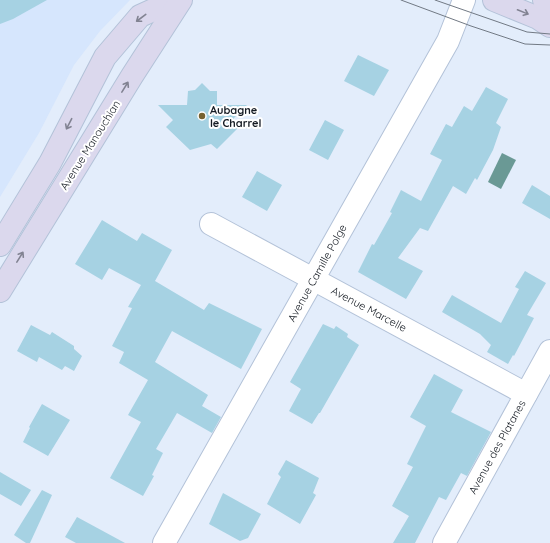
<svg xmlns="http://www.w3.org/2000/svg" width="550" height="543" font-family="Quicksand,sans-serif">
<rect width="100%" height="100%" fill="#e3edfb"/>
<path fill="#d6e6fd" d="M0,0H130L100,31L74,65L39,133L0,197Z"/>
<path fill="#6a9995" d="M502,153L516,160L501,189L488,182Z"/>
<g fill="#a6d2e3">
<path d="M0,0H47L13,19L0,24Z"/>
<path d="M358,55L389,70L374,96L344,81Z"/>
<path d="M202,83L210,91H217V105H247L232,120L239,127L217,149L211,144L190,150L166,127L173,120L158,105H187L188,91L195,90Z"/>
<path d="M486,87L508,99L496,123L501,127L493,150L477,180L475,178L466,194L453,186L428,231L420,228L398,258L423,271L406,299L358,272L372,244L374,245L392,213L390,212L401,190L421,201L442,160L430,154L446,124L452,127L464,106L472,111Z"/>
<path d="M325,120L344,130L328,160L309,150Z"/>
<path d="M257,171L282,185L267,211L242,197Z"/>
<path d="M532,185L550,196V219L522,203Z"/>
<path d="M102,220L137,241L142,233L172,250L155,281L204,310L209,303L262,329L241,369L172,331L155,362L208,395L202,406L221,417L212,433L177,413L156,449L163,453L152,475L154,476L143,496L110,478L141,422L128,415L148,380L119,363L124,352L112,346L132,308L128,307L141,285L109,268L102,280L75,264Z"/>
<path d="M525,271L546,283L527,315L534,318L514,356L513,355L508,364L487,352L491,345L480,334L442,312L452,295L501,323L519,289L515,287Z"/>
<path d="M323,324L334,329L336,326L348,334L347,337L359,345L320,413H319L312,424L289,411L301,389L290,382Z"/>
<path d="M31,325L50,335L52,332L74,346V349L82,356L74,371L65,366L62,370L39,357L37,362L17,351Z"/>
<path d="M434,374L463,390L451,412L491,432L467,476L461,473L446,500L439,497L415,543H393L409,516L392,506L413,467L407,464L426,426L410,417Z"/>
<path d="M42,404L70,420L48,456L23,442L30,428L29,427Z"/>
<path d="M286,460L319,478L313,493L316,495L300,524L267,504L281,477L278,474Z"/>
<path d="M0,472L31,490L21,506L0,494Z"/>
<path d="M42,490L52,495L30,543H26L14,535Z"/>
<path d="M223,493L261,514L248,538L240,541L209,524Z"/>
<path d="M77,517L125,543H76L65,537Z"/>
</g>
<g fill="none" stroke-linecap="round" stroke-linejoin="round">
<defs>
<g id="minor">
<path d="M211,224L526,394"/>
<path d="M164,543L448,41L464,0"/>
<path d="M444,543L550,351"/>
</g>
<g id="secondary">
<path d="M494,0L538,18L550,26"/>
<path d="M544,0L550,3"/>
<path d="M0,245L50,163L105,57L140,16L175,0"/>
<path d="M0,291L132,76L181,0"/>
</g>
</defs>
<use href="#minor" stroke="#b3c2d8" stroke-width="24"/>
<use href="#secondary" stroke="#b3c2d8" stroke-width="24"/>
<use href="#minor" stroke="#fff" stroke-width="22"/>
<use href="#secondary" stroke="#dbd8ed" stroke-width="22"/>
<g stroke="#717984" stroke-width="1">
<path d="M401,0L471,26L525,44L550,45"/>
<path d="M435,0L527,32L550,34"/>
</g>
</g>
<defs><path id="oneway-shaft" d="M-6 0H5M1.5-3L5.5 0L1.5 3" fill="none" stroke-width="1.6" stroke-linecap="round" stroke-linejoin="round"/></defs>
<g stroke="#828392">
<use href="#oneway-shaft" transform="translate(523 12) rotate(22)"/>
<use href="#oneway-shaft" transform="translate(141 18) rotate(143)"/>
<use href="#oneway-shaft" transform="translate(125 87) rotate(-58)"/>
<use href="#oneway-shaft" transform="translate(69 124) rotate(117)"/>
<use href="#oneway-shaft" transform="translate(20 257) rotate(-58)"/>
</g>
<circle fill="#766231" stroke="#fff" stroke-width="1.5" cx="202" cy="116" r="4"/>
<g text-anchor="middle" stroke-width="4" stroke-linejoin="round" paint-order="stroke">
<g font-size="11" font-weight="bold" fill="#151b23" stroke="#fff" text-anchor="start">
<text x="210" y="114">Aubagne<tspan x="210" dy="13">le Charrel</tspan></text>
</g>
<g font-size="11" fill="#151b23" stroke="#fff">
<text transform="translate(90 145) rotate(-58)" y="4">Avenue Manouchian</text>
<text transform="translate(317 273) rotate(-61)" y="4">Avenue Camille Polge</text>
<text transform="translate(369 309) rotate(28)" y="4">Avenue Marcelle</text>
<text transform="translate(497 447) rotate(-61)" y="4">Avenue des Platanes</text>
</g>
</g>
</svg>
